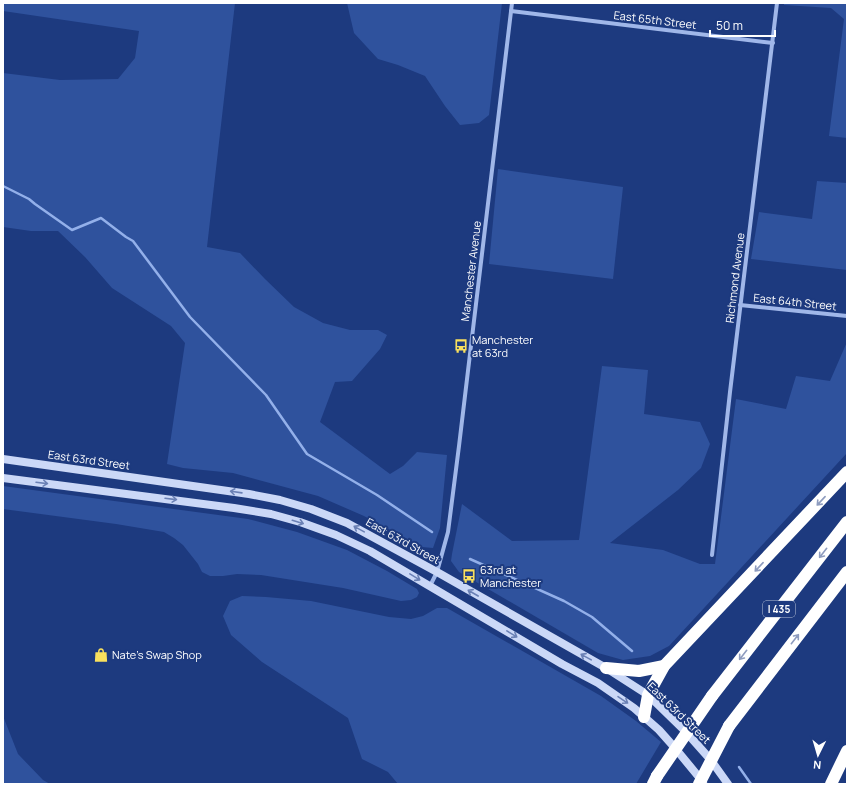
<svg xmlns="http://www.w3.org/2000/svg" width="850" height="787" font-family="Manrope,sans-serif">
<rect width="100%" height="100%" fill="#1d3a7f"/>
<g fill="#2f529d">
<path d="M3,3H235L207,247L240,253L265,279L294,307L323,323L350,330H378L387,335L380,349L352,381L335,382L320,422L390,474L403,466L417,452L447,455L440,528L433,548L422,547L364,516L318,496L233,473L183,468L167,464L185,343L171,326L112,288L85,257L58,231H31L3,227V73L60,80L118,79L135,58L139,31L3,11Z"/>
<path d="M347,3H502L489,115L479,123L460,125L445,106L425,76L398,65L378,59L354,33Z"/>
<path d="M784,3H847V138L829,136L844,19L831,8L784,5Z"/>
<path d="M498,169L623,187L613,279L489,264Z"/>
<path d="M817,181L847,183V270L751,259L759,212L812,219Z"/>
<path d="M847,342V453L669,646L650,656L623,660L598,653L459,572L451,561L452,554L462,504L512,541L579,540L602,366L648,370L644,414L700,422L710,444L701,468L678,490L610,543L663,550L700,564H715L736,399L786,409L796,376L830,381Z"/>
<path d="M3,486L248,519L297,532L347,550L387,571L417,589L419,593L417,597L411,600L401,601L343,588L261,575L237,574L223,576H210L202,572L198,564L183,545L174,538L164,532L116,524L3,509Z"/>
<path d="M242,596L266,597L311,601L389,617L411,619L423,616L437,608H447L601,696L636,721L661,742L636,784H398L388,772L362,759L348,718L262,662L231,635L223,616L230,601Z"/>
<path d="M3,716L18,754L43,780L50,784H3Z"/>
</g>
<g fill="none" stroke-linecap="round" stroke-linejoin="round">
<g stroke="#93b0ea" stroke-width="2.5">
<path d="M3,186L29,199L35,204L72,230L101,218L126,237L133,241L190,317L266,395L307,454L377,495L432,532"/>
<path d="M470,559L564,601L592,617L632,651"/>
<path d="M739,767L751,784"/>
</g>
<g stroke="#a0b7e9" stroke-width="4">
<path d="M511,11L773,43"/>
<path d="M740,305L847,316"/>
<path d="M712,555L730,392L777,3"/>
<path d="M430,586L437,572L448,532L459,446L512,3"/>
</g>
<g stroke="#cbd8f7" stroke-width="8">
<path d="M3,459L249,494L280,500L311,509L347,523L437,572L606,668L648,695L686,732L710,759L728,784"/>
<path d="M3,478L234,508L271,514L300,522L336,535L370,551L562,664L598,683L634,708L659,730L675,748L703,782"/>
</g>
<g stroke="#fff" stroke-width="12">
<path d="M606,668L639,671L664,666"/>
<path d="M712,696L847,522"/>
<path d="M644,717L648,695L664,666L847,472"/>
<path d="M729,726L847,572"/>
<path d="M653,784L657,776"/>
<path d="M831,784L847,751"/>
</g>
<g stroke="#fff" stroke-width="12">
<path d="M657,776L712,696"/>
<path d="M699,784L729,726"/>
</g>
</g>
<defs><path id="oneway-shaft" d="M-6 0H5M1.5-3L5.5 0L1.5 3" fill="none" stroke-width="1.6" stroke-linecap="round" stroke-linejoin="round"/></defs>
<g stroke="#6b81b5">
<use href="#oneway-shaft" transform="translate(42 483) rotate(7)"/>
<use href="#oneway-shaft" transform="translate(236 492) rotate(-172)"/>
<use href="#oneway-shaft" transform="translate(171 499) rotate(7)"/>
<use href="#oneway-shaft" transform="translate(298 522) rotate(17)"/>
<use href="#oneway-shaft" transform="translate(359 529) rotate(-151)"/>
<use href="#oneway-shaft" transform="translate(415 577) rotate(31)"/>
<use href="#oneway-shaft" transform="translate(473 593) rotate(-150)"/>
<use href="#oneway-shaft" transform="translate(512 634) rotate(31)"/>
<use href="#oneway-shaft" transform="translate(586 657) rotate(-151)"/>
<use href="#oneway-shaft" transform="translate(623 700) rotate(34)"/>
</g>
<g stroke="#8e9cbf">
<use href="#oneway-shaft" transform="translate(821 501) rotate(133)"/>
<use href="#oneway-shaft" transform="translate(823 553) rotate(128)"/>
<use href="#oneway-shaft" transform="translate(759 567) rotate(133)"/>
<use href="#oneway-shaft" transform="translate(795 639) rotate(-52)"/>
<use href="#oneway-shaft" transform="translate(743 655) rotate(128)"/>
</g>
<defs>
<symbol id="bus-bare" viewBox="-9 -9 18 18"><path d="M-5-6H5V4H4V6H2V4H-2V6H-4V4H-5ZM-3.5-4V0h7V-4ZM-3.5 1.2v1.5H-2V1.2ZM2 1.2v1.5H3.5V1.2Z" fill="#f9e05d" stroke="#1d3a7f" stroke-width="2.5" paint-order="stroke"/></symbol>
<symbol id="shop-bare" viewBox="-9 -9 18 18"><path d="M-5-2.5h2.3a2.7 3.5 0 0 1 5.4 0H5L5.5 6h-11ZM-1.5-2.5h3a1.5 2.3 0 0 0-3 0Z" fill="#f9e05d" stroke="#1d3a7f" stroke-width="2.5" paint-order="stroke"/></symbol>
</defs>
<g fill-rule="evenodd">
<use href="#bus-bare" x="451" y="336" width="20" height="20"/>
<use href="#bus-bare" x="459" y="566" width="20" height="20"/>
<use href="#shop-bare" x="91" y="645" width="20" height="20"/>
</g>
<g text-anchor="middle" stroke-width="4" stroke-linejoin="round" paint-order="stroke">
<rect fill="#1d3a7f" stroke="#bbc4d9" stroke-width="1" x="763" y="601" width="32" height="16" rx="3"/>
<g font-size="10" font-weight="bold" fill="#fff">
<text x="779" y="613">I 435</text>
</g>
<g font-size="11" fill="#fff" stroke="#1d3a7f">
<text transform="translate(655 20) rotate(7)" y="4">East 65th Street</text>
<text transform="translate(471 271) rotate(-83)" y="4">Manchester Avenue</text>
<text transform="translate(735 278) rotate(-83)" y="4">Richmond Avenue</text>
<text transform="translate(795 302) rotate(6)" y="4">East 64th Street</text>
<text transform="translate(89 460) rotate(8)" y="4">East 63rd Street</text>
<text transform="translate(403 541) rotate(29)" y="4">East 63rd Street</text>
<text transform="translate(679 713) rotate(44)" y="4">East 63rd Street</text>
</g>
<g font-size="11" fill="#fff" stroke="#1d3a7f" text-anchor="start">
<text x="472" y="344">Manchester<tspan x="472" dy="13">at 63rd</tspan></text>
<text x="480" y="574">63rd at<tspan x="480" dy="13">Manchester</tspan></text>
<text x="112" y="659">Nate's Swap Shop</text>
</g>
</g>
<rect width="850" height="787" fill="none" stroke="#ffffff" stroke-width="8"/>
<g transform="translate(818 755) rotate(185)" stroke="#1d3a7f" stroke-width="3" paint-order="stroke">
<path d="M0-3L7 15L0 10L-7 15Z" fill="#ffffff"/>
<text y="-6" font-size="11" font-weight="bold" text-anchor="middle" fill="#ffffff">N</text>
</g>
<path d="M710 30v6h65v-6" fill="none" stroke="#ffffff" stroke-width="2"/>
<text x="716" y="30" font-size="12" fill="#ffffff" stroke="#1d3a7f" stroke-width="3" paint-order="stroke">50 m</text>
</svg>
